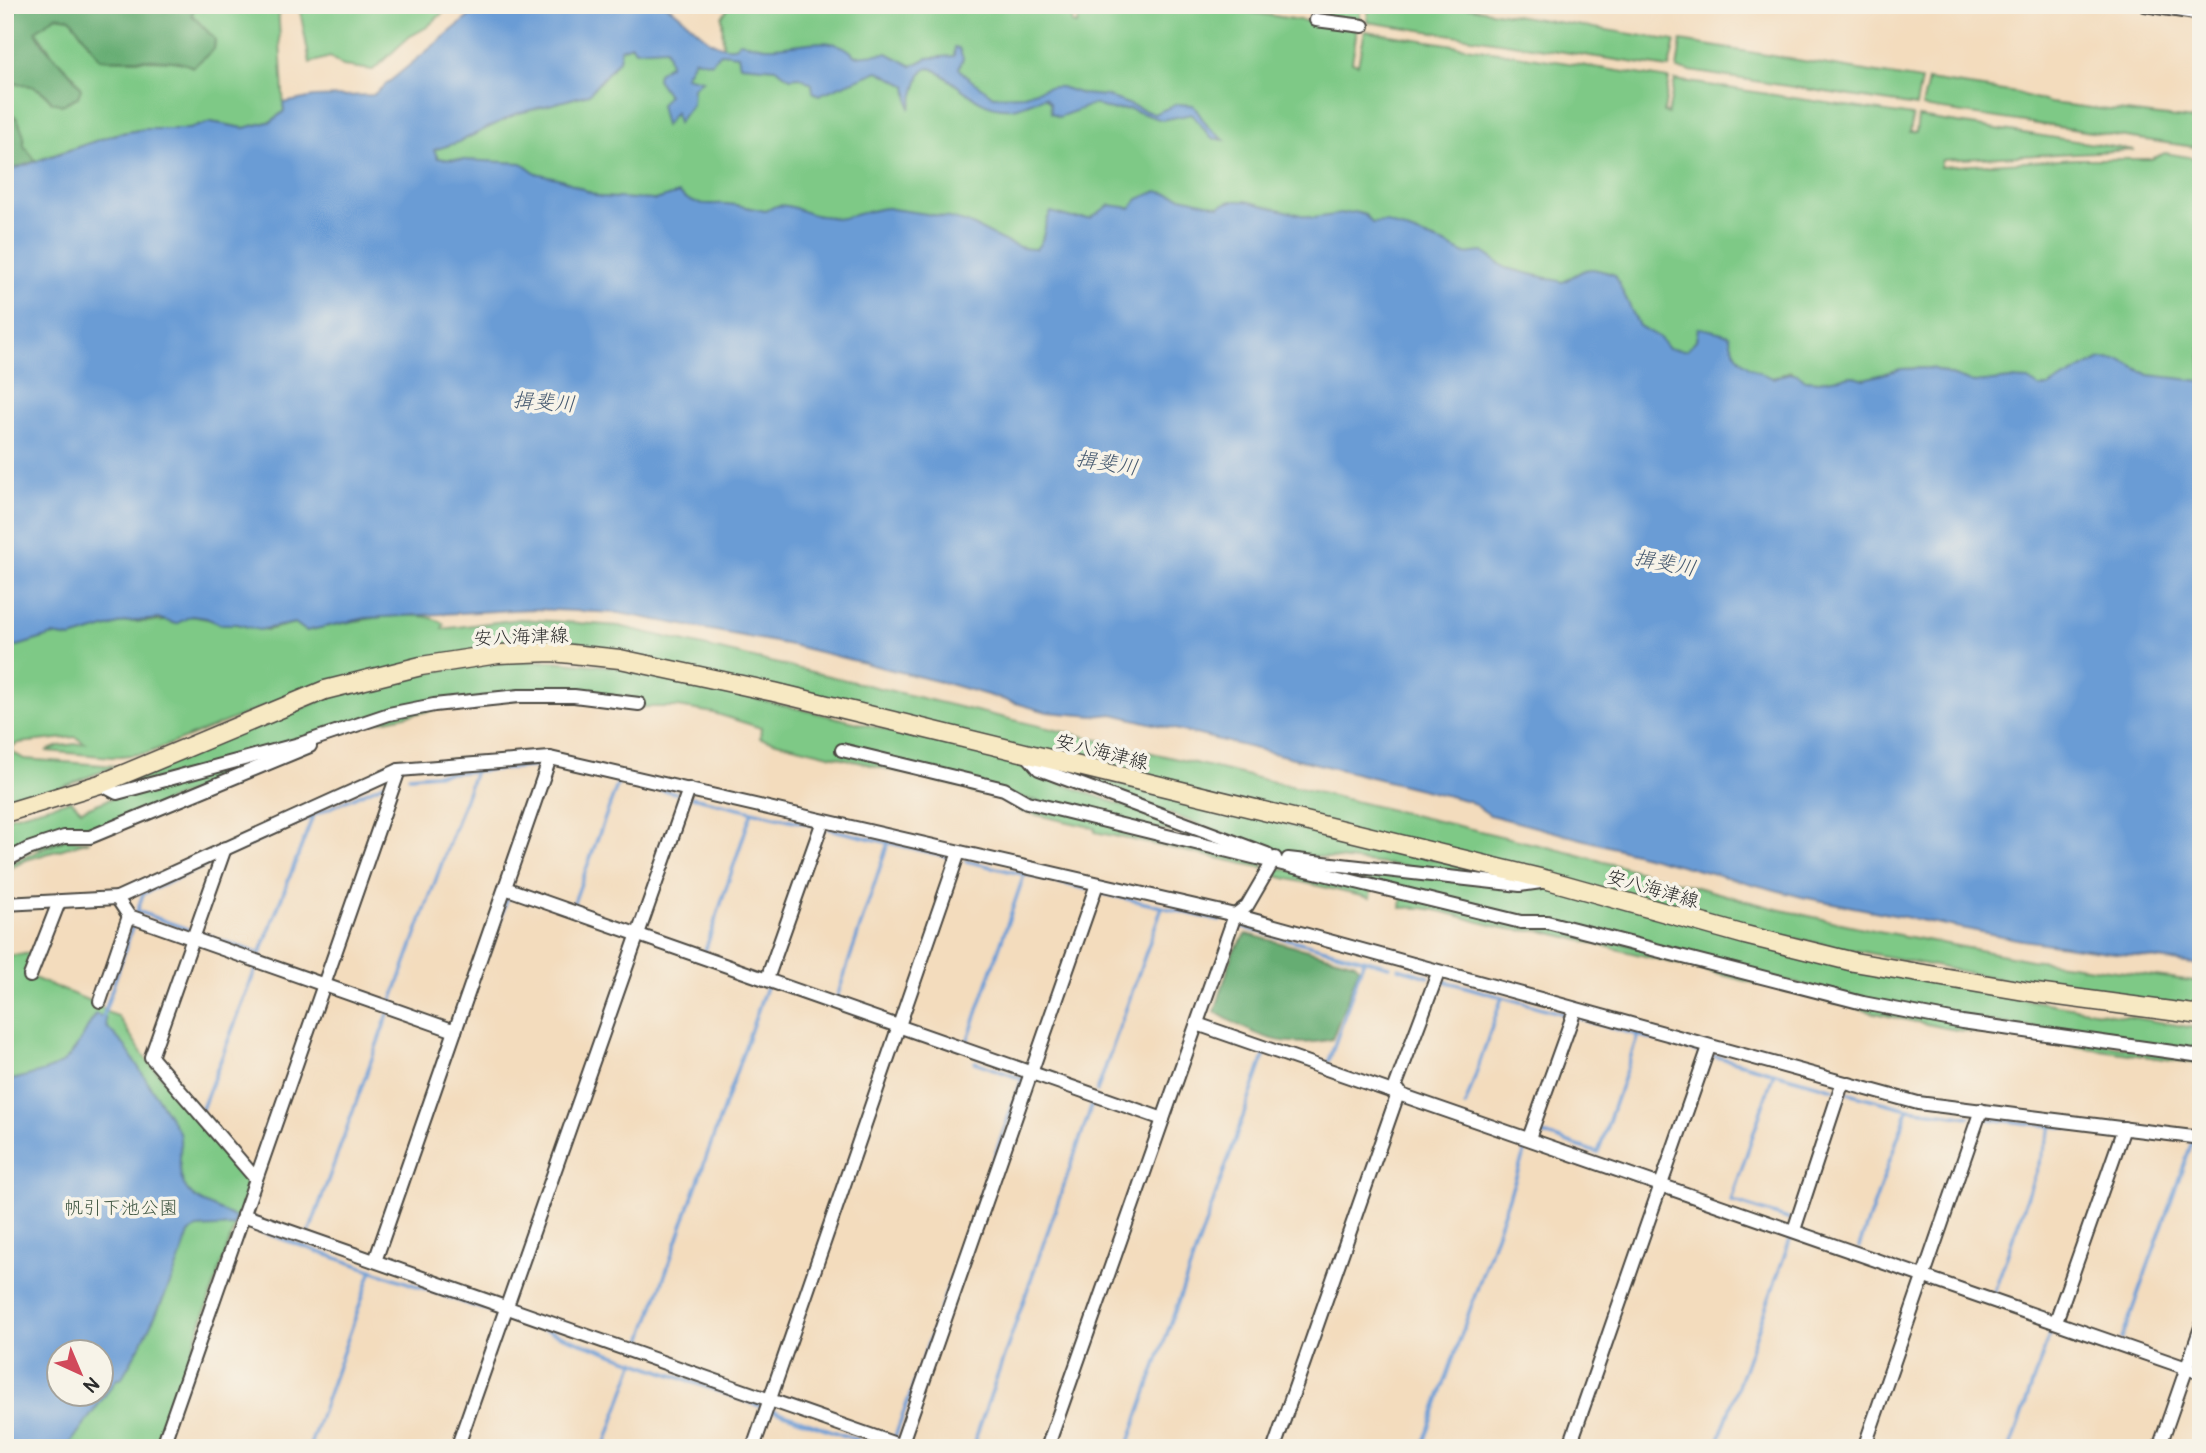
<svg xmlns="http://www.w3.org/2000/svg" width="2206" height="1453" font-family="Pangolin,'Klee One',sans-serif">
<rect width="100%" height="100%" fill="#f7f3e8"/>
<filter id="ink" filterUnits="userSpaceOnUse"><feTurbulence type="fractalNoise" baseFrequency=".0143" numOctaves="2"/><feDisplacementMap in="SourceGraphic" scale="14" xChannelSelector="R" yChannelSelector="G"/><feConvolveMatrix kernelMatrix="1 2 1 2 8 2 1 2 1" color-interpolation-filters="sRGB"/></filter>
<filter id="wash" filterUnits="userSpaceOnUse"><feTurbulence type="fractalNoise" baseFrequency=".00686" numOctaves="4" result="noise"/><feDisplacementMap in="SourceGraphic" scale="28" xChannelSelector="R" yChannelSelector="G"/><feGaussianBlur stdDeviation="1.57" result="paint"/><feColorMatrix in="noise" values="0 0 0 0 0 0 0 0 0 0 0 0 0 0 0 0 0 1.4 0 .05"/><feComposite in="paint" operator="in"/></filter>
<g filter="url(#wash)">
<rect width="100%" height="100%" fill="#f3dcbd"/>
<g fill="#7ec986" stroke="#547a58" stroke-width="2" fill-rule="evenodd">
<path d="M195,5H278L284,111L272,121L244,128L211,122L188,129H145L116,134L36,161L24,146V136L18,120L8,109L6,95L15,83C32,85 42,88 52,102L75,77L58,62L36,31L56,16L70,18L100,59L182,61L214,49L215,40L191,15Z"/>
<path d="M299,5H452L427,27L409,37L373,70L343,66L330,57L310,63Z"/>
<path d="M730,5L811,8L819,5H1074L1072,23L1077,24L1081,5H1204L1357,29L1352,62L1358,64L1365,31L1669,79L1664,112L1668,114L1675,80L1913,116L1910,132H1916L1918,117L2134,150L1942,160L1940,167L2076,159H2151L2165,153L2201,159V410L1974,383L1931,368L1901,369L1865,379L1853,376L1819,381L1805,380L1790,371L1773,378L1047,260L653,213L438,158L392,128L618,45L658,44L670,51L723,46L722,17Z"/>
<path d="M1307,5H1361L1359,21L1322,15Z"/>
<path d="M1369,5H1453L1675,41L1669,68L1367,22Z"/>
<path d="M1681,41L1921,80L1916,106L1677,69Z"/>
<path d="M1928,80L2017,93L2050,103L2201,121V148L1922,107Z"/>
<path d="M191,616L267,630L295,623L306,631C335,625 420,604 444,624L442,629L520,619L619,626L1564,851L1777,909L1873,930L2031,960L2201,982V1009L2036,986L1746,929L562,646L326,682L148,753L112,757L46,751L59,746L85,743L75,737L19,743L11,747L14,753L24,759L116,766L29,800L5,806V650L53,635L70,638L125,622L170,621Z"/>
<path d="M506,661H551L628,668L1018,761L1031,773L1248,850L1007,794L1262,863L1264,868L1095,832V828L1020,811L1001,799L971,792L969,789L760,738L761,728L714,713L678,707H638L517,692L302,738L191,771L119,786L115,783L340,693L422,673Z"/>
<path d="M297,748L89,833L5,857V818L71,800L81,810L147,785Z"/>
<path d="M1041,765L1512,878L1275,852L1043,768Z"/>
<path d="M65,840L89,841L26,860L5,871V865Z"/>
<path d="M1295,865L1544,887L1992,994L2201,1029V1052L1964,1018L1866,1000Z"/>
<path d="M1281,868L1371,891L1370,898L1272,875Z"/>
<path d="M1402,898L1553,926L1862,1005L2201,1060V1064L1951,1029L1892,1017L1539,930C1491,935 1447,903 1401,908Z"/>
<path d="M35,953L26,975L100,1005L106,1012L118,1016L146,1059L247,1176L249,1185L158,1448H5V956ZM60,1352H102V1394H60Z"/>
</g>
<g fill="#66ad73" stroke="#486c4f" stroke-width="2">
<path d="M18,5H195L192,15L215,39L214,49L193,67C170,55 127,61 100,59L70,18L56,16L36,31C45,55 70,66 81,89L78,97L62,105L52,102C42,88 32,85 15,83L6,95L8,109L18,120L24,136V146L36,161L5,172V20L13,18Z"/>
<path d="M1247,934L1355,963L1359,968L1332,1039C1285,1050 1255,1036 1215,1012L1233,952Z"/>
</g>
<g fill="#6a9cd5" stroke="#4a6480" stroke-width="2" fill-rule="evenodd">
<path d="M483,5H664C687,13 709,55 737,46L739,42C749,43 757,46 765,47C794,49 834,30 855,56L887,53L912,66L927,58L954,56L955,47L959,48L963,58L959,68C969,82 980,85 993,96L1024,95L1048,87H1061L1082,94L1107,96L1154,114L1177,104L1193,105L1209,128L1224,140L1211,138L1192,114L1162,120L1129,109L1110,110L1094,104L1059,117L1051,113L1050,103L1045,97C1035,100 1024,106 1013,108C980,112 959,83 933,69L928,68L920,74L910,109L907,86L878,71L819,95L813,92L812,84L800,77L790,78L775,68L740,65L738,55L721,53L711,63L695,59L685,76L702,80L693,88L692,104L678,123L675,112L665,126L660,105L668,95L657,79L658,73L670,64L666,48L635,50L632,45L621,49L619,60L589,94L516,114L459,142L434,150L438,158L445,159L522,163L536,173L561,179L600,197L655,200L679,193C696,208 707,203 727,204C741,205 753,209 766,211C785,197 801,214 821,216C827,216 836,219 842,218C850,216 883,207 888,208C913,213 942,214 967,223C989,231 1011,250 1036,249C1047,238 1042,225 1051,212L1072,218H1090L1110,205L1131,208L1138,199L1157,191L1219,206L1231,201H1246L1313,218L1355,212L1365,215L1372,223L1385,222L1445,244L1465,254L1483,252L1506,268L1563,282C1588,268 1584,265 1615,275L1639,326L1659,337L1668,349L1686,350L1696,340L1698,328C1700,327 1726,334 1729,335C1735,361 1748,369 1773,378C1786,374 1795,368 1805,380L1819,381L1853,376L1865,379L1901,369L1931,368L1974,383L2010,379L2028,380L2039,387H2048L2101,359L2121,360L2149,375L2201,381V965L2022,940L1802,897L1490,815L1469,801L1113,714L1094,716L1047,712L949,684L791,645L619,613L532,609L366,618L306,631L295,623L259,630L237,624H220L206,618L191,616L176,624L160,619L125,622L71,638L53,635L5,650V172L116,134L145,129H188L211,122L244,128L272,121L284,111L283,103L314,97L373,95Z"/>
<path d="M95,1014L105,1017L107,1027L125,1046L179,1132C182,1146 179,1157 180,1170C183,1203 214,1205 236,1218L234,1226L197,1228L189,1233C172,1286 149,1332 121,1379H117L67,1448H5V1082C66,1065 65,1071 95,1014ZM60,1352H102V1394H60Z"/>
</g>
<g fill="none" stroke-linecap="round" stroke-linejoin="round">
<g stroke="#6a9cd5" stroke-width="3.5">
<path d="M557,766L602,776"/>
<path d="M409,776L542,766"/>
<path d="M661,790L676,793"/>
<path d="M692,797L812,825"/>
<path d="M292,825L388,782"/>
<path d="M829,829L950,857"/>
<path d="M232,853L285,828"/>
<path d="M966,861L1087,889"/>
<path d="M1102,893L1221,921"/>
<path d="M573,905L619,780"/>
<path d="M137,911L190,930"/>
<path d="M137,912L143,894L211,863"/>
<path d="M1242,927L1389,966"/>
<path d="M200,933L213,937"/>
<path d="M220,940L260,954L313,816"/>
<path d="M491,947L507,899"/>
<path d="M704,954L752,811"/>
<path d="M1398,968L1429,977"/>
<path d="M1444,981L1564,1014"/>
<path d="M837,997L888,843"/>
<path d="M391,1004L475,771"/>
<path d="M1580,1019L1699,1052"/>
<path d="M102,1020L133,925"/>
<path d="M966,1045L1024,875"/>
<path d="M1714,1056L1834,1089"/>
<path d="M1329,1061L1364,959"/>
<path d="M1774,1072L1731,1201L1788,1219"/>
<path d="M1097,1091L1162,907"/>
<path d="M1848,1093L1908,1109L1970,1117"/>
<path d="M1465,1106L1502,997"/>
<path d="M202,1109L256,968"/>
<path d="M1989,1119L2113,1133"/>
<path d="M1540,1133L1598,1153L1638,1035"/>
<path d="M242,1225L497,1314"/>
<path d="M309,1233L388,1014"/>
<path d="M1859,1247L1908,1109"/>
<path d="M1993,1295L2052,1126"/>
<path d="M508,1317L760,1406"/>
<path d="M2122,1339L2192,1142"/>
<path d="M639,1349L766,987"/>
<path d="M770,1409L880,1448"/>
<path d="M895,1437L1022,1079L975,1062"/>
<path d="M309,1448L372,1270"/>
<path d="M604,1448L635,1361"/>
<path d="M972,1448L1093,1102"/>
<path d="M1127,1448L1266,1051"/>
<path d="M1422,1448L1527,1145"/>
<path d="M1716,1448L1791,1237"/>
<path d="M2010,1448L2052,1327"/>
</g>
</g>
</g>
<g filter="url(#ink)">
<g fill="none" stroke-linecap="round" stroke-linejoin="round">
<defs>
<g id="minor">
<path d="M2145,5L2201,14"/>
<path d="M1316,20L1363,26"/>
<path d="M842,750L1004,789L1027,802L1521,922H1547L1863,1003L1962,1022L2201,1056"/>
<path d="M1027,755L1039,769L1267,854"/>
<path d="M100,784L117,793L303,743L389,714L434,705L519,696H574L639,704"/>
<path d="M225,848L151,1057L256,1179"/>
<path d="M1288,859L1520,885L1541,882"/>
<path d="M5,861L28,849L64,837H90L310,746"/>
<path d="M505,888L1163,1119"/>
<path d="M117,898L129,916L455,1031L550,758"/>
<path d="M5,904L117,898L399,770L550,758L1235,915L1918,1103L2201,1138"/>
<path d="M30,976L59,902"/>
<path d="M767,979L823,821"/>
<path d="M100,1001L129,916"/>
<path d="M1197,1024L2201,1373"/>
<path d="M1394,1090L1438,973"/>
<path d="M1529,1138L1575,1010"/>
<path d="M243,1215L907,1448"/>
<path d="M1794,1230L1842,1084"/>
<path d="M375,1261L455,1031"/>
<path d="M2056,1321L2124,1128"/>
<path d="M901,1445L1097,884"/>
<path d="M162,1448L399,770"/>
<path d="M457,1448L689,789"/>
<path d="M753,1448L959,852"/>
<path d="M1047,1448L1235,915L1247,906L1275,858"/>
<path d="M1274,1448L1399,1091"/>
<path d="M1569,1448L1709,1047"/>
<path d="M1864,1448L1981,1110"/>
<path d="M2159,1448L2201,1327"/>
</g>
<path id="secondary" d="M5,813L100,784L325,690L421,666L498,654L552,652L620,659L774,692L1548,880L1745,935L1854,962L2036,993L2201,1015"/>
</defs>
<use href="#minor" stroke="#494641" stroke-width="16"/>
<use href="#secondary" stroke="#494641" stroke-width="21"/>
<use href="#minor" stroke="#fff" stroke-width="12"/>
<use href="#secondary" stroke="#f7e9c3" stroke-width="18"/>
</g>
</g>
<g text-anchor="middle" stroke-width="7" stroke-linejoin="round" paint-order="stroke">
<g font-size="19" fill="#2b2b2b" stroke="#f7f3e8">
<text transform="translate(521 636) rotate(-2)" y="7">安八海津線</text>
<text transform="translate(1102 751) rotate(14)" y="7">安八海津線</text>
<text transform="translate(1653 888) rotate(16)" y="7">安八海津線</text>
</g>
<g font-size="19" fill="#445a46" stroke="#f7f3e8">
<text x="121" y="1214">帆引下池公園</text>
</g>
<g font-size="21" font-style="italic" fill="#44586f" stroke="#f7f3e8">
<text transform="translate(544 402) rotate(4)" y="7">揖斐川</text>
<text transform="translate(1107 463) rotate(9)" y="7">揖斐川</text>
<text transform="translate(1665 563) rotate(11)" y="7">揖斐川</text>
</g>
</g>
<rect width="2206" height="1453" fill="none" stroke="#f7f3e8" stroke-width="28"/>
<g transform="translate(80 1373) rotate(136)"><circle r="33" fill="#f7f3e8" stroke="#a5a39c" stroke-width="2"/>
<path d="M0-5L12 26L0 18L-12 26Z" fill="#d1495b"/>
<text y="-10" font-size="19" font-weight="bold" text-anchor="middle" fill="#2b2b2b">N</text>
</g>
</svg>
